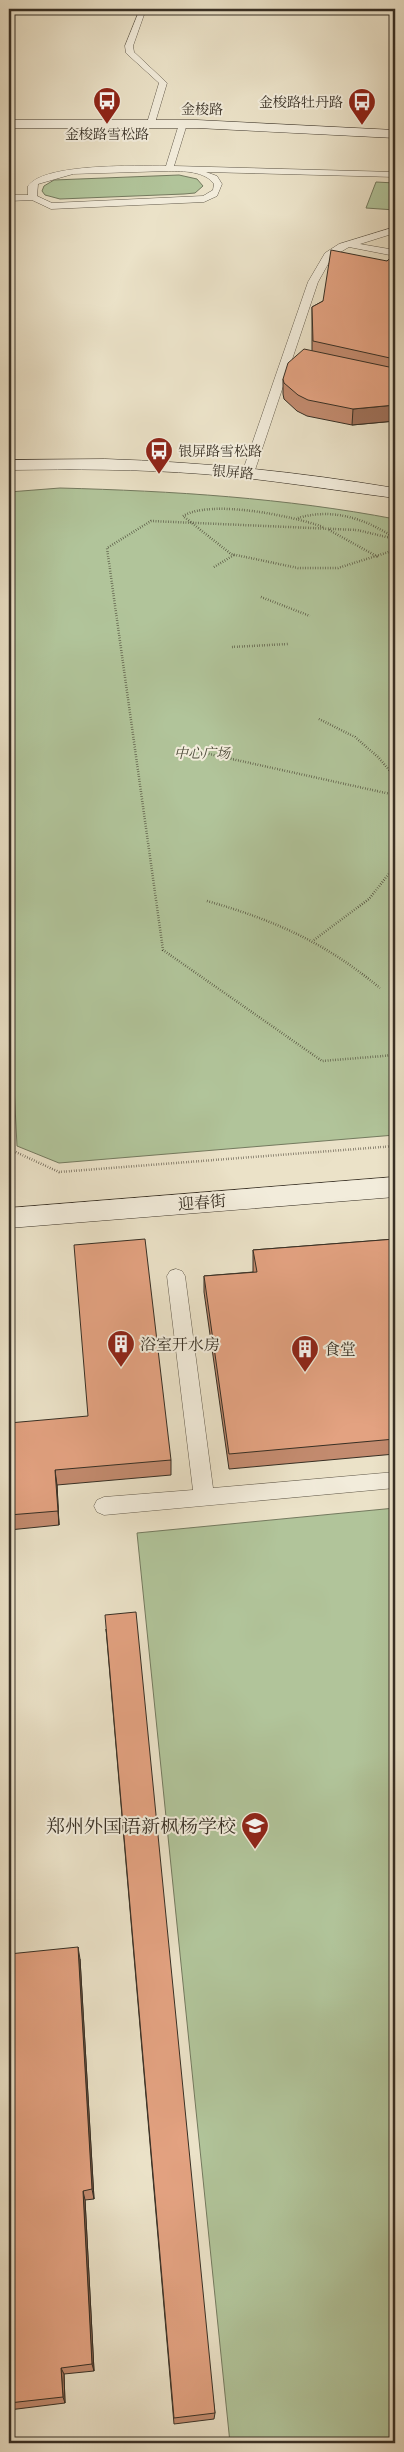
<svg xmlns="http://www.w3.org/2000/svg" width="404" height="2452" font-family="'EB Garamond','Noto Serif SC',serif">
<rect width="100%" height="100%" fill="#ebe2c8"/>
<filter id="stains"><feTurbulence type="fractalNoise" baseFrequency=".004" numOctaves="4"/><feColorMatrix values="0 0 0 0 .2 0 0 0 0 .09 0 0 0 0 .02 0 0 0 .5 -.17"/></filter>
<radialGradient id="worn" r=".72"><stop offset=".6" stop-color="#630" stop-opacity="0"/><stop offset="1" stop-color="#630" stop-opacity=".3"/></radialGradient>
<g fill="#b1c49a" stroke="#747a5f">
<path d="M179,175L197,179L203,186L195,193L184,194L60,199L45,195L42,191L44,186L54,180Z"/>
<path d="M376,182L395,183V210L366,208Z"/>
<path d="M60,488C173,491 285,498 395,519V1135L59,1163L17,1146L9,986V492Z"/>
<path d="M395,1508V2443H230L137,1533Z"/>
</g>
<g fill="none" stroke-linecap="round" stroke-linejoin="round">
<defs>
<g id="lane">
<path d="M140,9H146L133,46L134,52L167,83L155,123L151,125L147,123L159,83L126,53L125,46Z"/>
<path d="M183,122L187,124L174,166L395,172V177L206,172L217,176L222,184L217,196L204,202L51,209L32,200L9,201V195H28V186C44,163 137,166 166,166L179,124ZM169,171C183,171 205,171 214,184L213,190L203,196L52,203L37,196L38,184L73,174Z"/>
<path d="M395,227V233L360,244L395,250V256L349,247L332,257L318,282L254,473L248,476L244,475L242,473L308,282L325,253L339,244Z"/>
<path d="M176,1269L182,1271L185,1276L213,1488L395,1472V1488L104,1515L97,1512L94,1506L97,1500L104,1497L193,1490L167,1276L170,1271Z"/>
</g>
<g id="secondary">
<path d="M9,120H197L395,130V138L197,128H9Z"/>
<path d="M105,459C203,462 299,472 395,488V498C331,490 267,479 203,474C138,469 74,469 9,470V460Z"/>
<path d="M395,1177V1197L9,1228V1208Z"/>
</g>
</defs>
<use href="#lane" stroke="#645c4d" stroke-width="1"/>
<use href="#secondary" stroke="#372f24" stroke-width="1"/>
<g stroke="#372f24" stroke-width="2.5" stroke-dasharray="0.5 2" stroke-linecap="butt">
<path d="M9,501L12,502"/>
<path d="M298,518C332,508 364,518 393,537"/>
<path d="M323,527C293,516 211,499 183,516L231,554L298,568H338L395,550"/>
<path d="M329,530L378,557"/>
<path d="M395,539L357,530L151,521L107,548L163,950L322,1061L395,1055"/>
<path d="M214,567L234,555"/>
<path d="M261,597L310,616"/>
<path d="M232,647L288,644"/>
<path d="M319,719L355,737L378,757L395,777"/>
<path d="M182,748L395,795"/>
<path d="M207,901C274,920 326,943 380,988"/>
<path d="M314,940L369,899L395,866"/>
<path d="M9,1149L59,1172L395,1146"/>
</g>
<use href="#lane" fill="#f2ecdb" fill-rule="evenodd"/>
<use href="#secondary" fill="#f2ecdb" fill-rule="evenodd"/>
</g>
<g fill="#c38b6f" stroke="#372f24">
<path d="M395,254V421L352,425L307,416L297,411L284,399L283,394V379L312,351V307L323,301L387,261Z"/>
<path d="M395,1239V1454L229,1469L204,1292V1276L253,1272V1250Z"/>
<path d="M9,1423L171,1460V1475L57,1485L59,1525L9,1530Z"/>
<path d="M106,1629L215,2413L214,2419L174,2424Z"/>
<path d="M9,1954L80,1959L94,2199L85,2200L94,2371L64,2374L65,2403L9,2410Z"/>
</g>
<g fill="#9f715a" stroke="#372f24">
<path d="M395,405V421L352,425L353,409Z"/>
<path d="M55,1470L57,1485L59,1525L58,1511Z"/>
<path d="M78,1947L80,1959L94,2199L92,2189Z"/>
<path d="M83,2191L85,2200L94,2371L92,2364Z"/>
<path d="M61,2368L64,2374L65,2403L63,2397Z"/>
</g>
<g fill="#e3a281" stroke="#372f24">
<path d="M331,250L387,261L395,254V363L390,358L313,341L312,307L323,301Z"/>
<path d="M304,349L389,367L395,364V405L353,409L308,400L298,395L284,383L283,379L288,363Z"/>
<path d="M145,1239L171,1460L55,1470L58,1511L9,1515V1423L88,1416L74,1245Z"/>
<path d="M395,1239V1439L229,1454L204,1276L257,1272L253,1250Z"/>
<path d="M136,1612L215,2413L174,2418L105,1615Z"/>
<path d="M78,1947L92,2189L83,2191L92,2364L61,2368L63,2397L9,2403V1954Z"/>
</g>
<defs>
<symbol id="bus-pin" viewBox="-11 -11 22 30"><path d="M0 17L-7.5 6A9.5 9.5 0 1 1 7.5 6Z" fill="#8f2418" stroke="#f2ecdb"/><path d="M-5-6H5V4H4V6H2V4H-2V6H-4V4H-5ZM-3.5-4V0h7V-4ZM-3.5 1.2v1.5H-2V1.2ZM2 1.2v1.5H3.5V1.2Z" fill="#fff"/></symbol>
<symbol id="building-pin" viewBox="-11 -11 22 30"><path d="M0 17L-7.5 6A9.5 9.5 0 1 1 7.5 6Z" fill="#8f2418" stroke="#f2ecdb"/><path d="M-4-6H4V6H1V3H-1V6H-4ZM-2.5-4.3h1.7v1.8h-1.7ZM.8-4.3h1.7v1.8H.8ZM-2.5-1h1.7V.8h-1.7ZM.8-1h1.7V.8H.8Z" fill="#fff"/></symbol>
<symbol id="school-pin" viewBox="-11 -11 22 30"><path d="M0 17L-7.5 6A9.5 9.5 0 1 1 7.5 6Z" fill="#8f2418" stroke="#f2ecdb"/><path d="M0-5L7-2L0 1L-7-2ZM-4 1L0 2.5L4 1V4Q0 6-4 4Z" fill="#fff"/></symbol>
</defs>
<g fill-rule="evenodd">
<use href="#bus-pin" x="91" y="85" width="32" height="43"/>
<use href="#bus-pin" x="346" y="86" width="32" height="43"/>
<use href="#bus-pin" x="143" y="435" width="32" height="43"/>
<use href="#building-pin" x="105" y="1328" width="32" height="43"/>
<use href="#building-pin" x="289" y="1333" width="32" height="43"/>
<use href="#school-pin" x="239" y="1810" width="32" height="43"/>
</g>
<g text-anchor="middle" stroke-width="4" stroke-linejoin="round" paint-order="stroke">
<g font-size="14" fill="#372f24" stroke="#f2ecdb" text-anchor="end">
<text x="343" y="107">金梭路牡丹路</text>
<text x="107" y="139" text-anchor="middle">金梭路雪松路</text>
<text x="178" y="456" text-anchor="start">银屏路雪松路</text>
</g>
<g font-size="14" fill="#372f24" stroke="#f2ecdb">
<text transform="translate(202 109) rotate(1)" y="5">金梭路</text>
<text transform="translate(233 472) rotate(5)" y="5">银屏路</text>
</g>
<g font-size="14" font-style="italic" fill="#4f4d3c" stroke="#f2ecdb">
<text x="202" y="758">中心广场</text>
</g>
<g font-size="16" fill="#372f24" stroke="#f2ecdb">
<text transform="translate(202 1202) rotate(-5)" y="6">迎春街</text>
</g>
<g font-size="16" fill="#372f24" stroke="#f2ecdb" text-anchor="start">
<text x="140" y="1350">浴室开水房</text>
<text x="324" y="1355">食堂</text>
</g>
<g font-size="19" fill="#372f24" stroke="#f2ecdb" text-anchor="end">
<text x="236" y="1833">郑州外国语新枫杨学校</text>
</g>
</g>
<rect width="404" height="2452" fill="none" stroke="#ebe2c8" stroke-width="30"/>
<rect x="10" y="10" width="384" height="2432" fill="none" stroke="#372f24" stroke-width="2.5"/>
<rect x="15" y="15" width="374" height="2422" fill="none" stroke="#372f24"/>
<rect width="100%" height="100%" filter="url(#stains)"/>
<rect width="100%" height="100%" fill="url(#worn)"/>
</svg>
